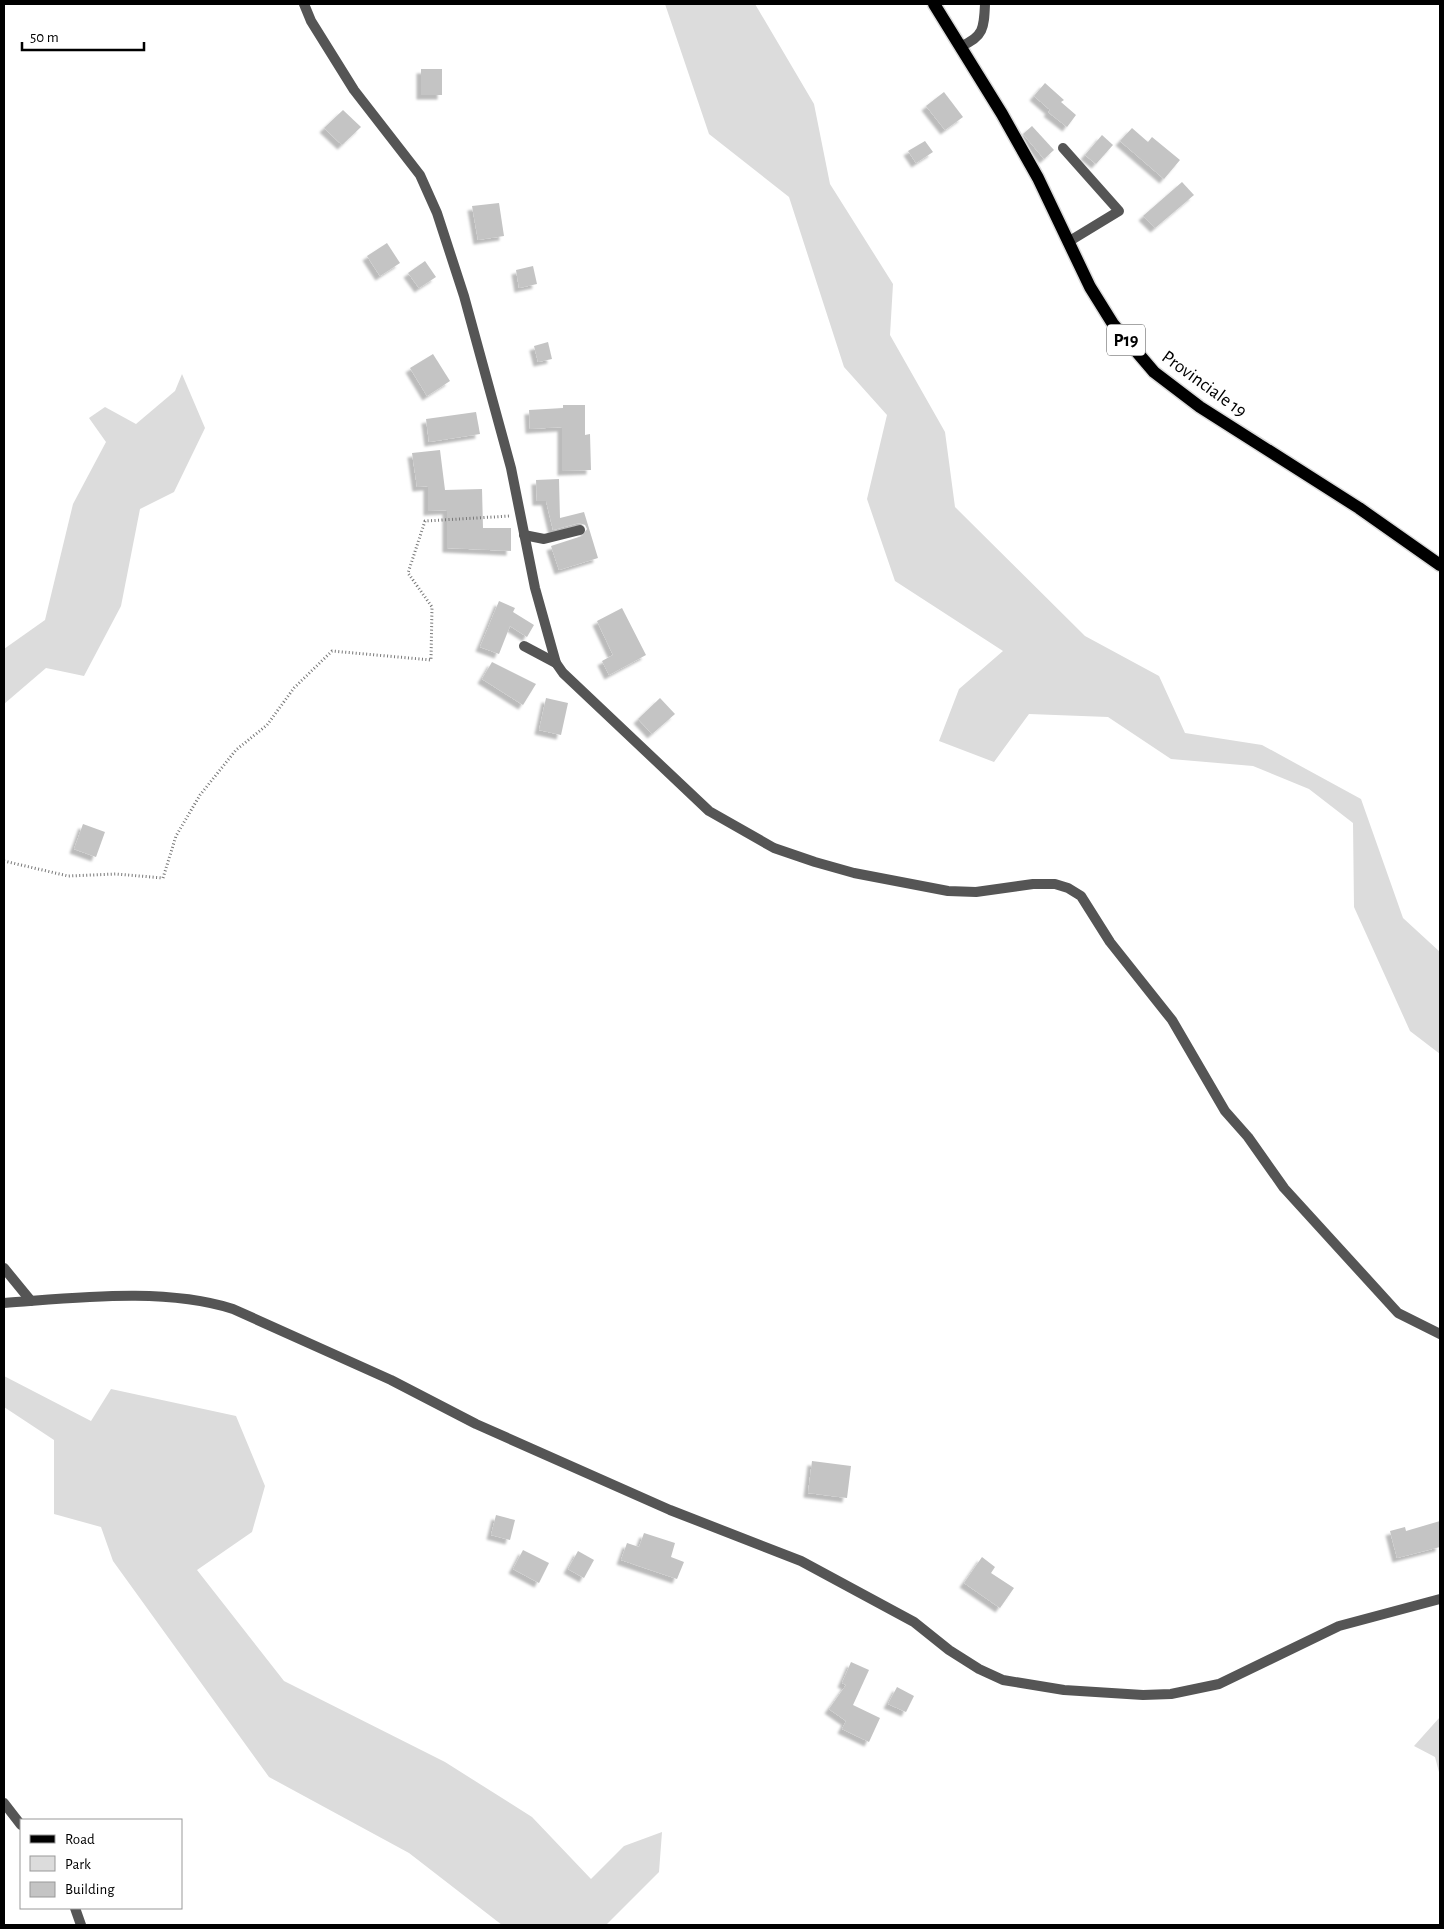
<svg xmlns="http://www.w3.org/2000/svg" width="1444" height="1929" font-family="'Alegreya Sans',sans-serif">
<defs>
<filter id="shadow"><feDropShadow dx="-4.5" dy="4.5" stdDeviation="1" flood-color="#0004"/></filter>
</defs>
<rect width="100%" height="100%" fill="#fff"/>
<g fill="#dcdcdc">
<path d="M665,4H755L814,104L830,184L893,284L890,335L945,432L955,507L1085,636L1159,676L1185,733L1262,745L1361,799L1403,918L1440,952V1054L1410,1031L1354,907L1353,823L1309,789L1253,766L1171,759L1108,717L1029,714L994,762L939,741L959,689L1003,651L895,581L867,499L887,415L844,367L789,197L709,134Z"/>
<path d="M182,374L205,428L174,492L140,509L121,606L84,676L46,668L4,704V649L45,620L73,504L106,442L89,418L105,407L136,424L175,391Z"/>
<path d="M4,1376L91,1421L111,1389L236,1416L265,1486L252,1532L197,1570L284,1681L445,1762L532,1817L591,1879L624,1846L662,1832L659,1872L606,1925H502L409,1853L269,1777L113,1561L101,1527L54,1514V1440L4,1407Z"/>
<path d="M1440,1717V1776L1435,1757L1414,1746Z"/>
</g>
<g fill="#c4c4c4" filter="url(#shadow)">
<rect x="421" y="69" width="21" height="26"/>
<path d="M1045,83L1064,100L1061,102L1076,115L1067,127L1048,112L1050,110L1034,96Z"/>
<path d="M944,92L963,117L945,130L926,106Z"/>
<path d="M343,110L361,127L342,145L324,128Z"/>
<path d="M1032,126L1054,150L1044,159L1023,134Z"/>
<path d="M1132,128L1148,142L1152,137L1180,160L1164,179L1120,141Z"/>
<path d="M1102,135L1113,145L1096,164L1085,155Z"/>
<path d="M925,141L933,152L916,163L908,151Z"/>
<path d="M1182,182L1194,195L1155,228L1143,216Z"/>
<path d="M499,203L504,236L478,240L472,206Z"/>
<path d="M387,243L400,263L380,276L367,256Z"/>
<path d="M425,261L436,277L419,288L408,273Z"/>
<path d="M533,266L537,284L519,288L516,270Z"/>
<path d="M548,342L552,359L538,362L534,346Z"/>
<path d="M433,354L450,381L427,396L410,368Z"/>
<path d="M563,405H585V435L590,434L591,470L562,471V427L530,429L529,410L563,408Z"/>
<path d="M476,412L480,434L429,442L426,419Z"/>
<path d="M440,450L445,490L482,489L483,528H511V551L447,548V510L428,511V486L417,487L412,453Z"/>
<path d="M559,479L560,518L584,512L598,558L559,570L551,546L582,536L587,529L585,525L579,523L553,530L546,501H537L536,480Z"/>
<path d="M499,601L515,608L513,612L534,625L527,637L510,626L499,654L480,647Z"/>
<path d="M622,608L646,655L609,675L602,661L613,655L597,621Z"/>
<path d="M492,662L536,684L523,705L482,679Z"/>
<path d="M546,698L568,703L561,735L539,730Z"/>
<path d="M660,698L675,714L652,734L638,719Z"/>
<path d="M83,824L105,832L96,857L74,849Z"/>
<path d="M812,1461L851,1466L847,1498L808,1493Z"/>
<path d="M496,1515L515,1520L510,1540L491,1535Z"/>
<path d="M1440,1521V1547L1397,1558L1390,1531L1405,1527L1406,1531Z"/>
<path d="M644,1533L675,1543L671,1557L684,1562L677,1579L621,1560L627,1543L639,1547Z"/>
<path d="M523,1550L549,1563L539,1583L513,1569Z"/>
<path d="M578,1551L594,1560L584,1578L568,1569Z"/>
<path d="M982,1557L995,1567L991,1573L1014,1588L1000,1608L964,1583Z"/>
<path d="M851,1662L869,1670L853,1705L880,1718L869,1742L842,1729L846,1721L829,1709L846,1685L842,1683Z"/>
<path d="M897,1687L914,1696L906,1712L888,1704Z"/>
</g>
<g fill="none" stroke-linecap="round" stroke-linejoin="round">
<defs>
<path id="primary" d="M934,4L1002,114L1038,178L1090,287L1113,324L1154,372L1200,407L1359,508L1440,565"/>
</defs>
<use href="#primary" stroke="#dbdbdb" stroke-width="15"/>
<path stroke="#777" stroke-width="3" stroke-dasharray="1 2.5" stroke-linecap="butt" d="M4,861L68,876L116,874L163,878L176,836L200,795L236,750L267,725L294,688L332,651L431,660L432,607L408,573L425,521L510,516"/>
<g stroke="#555" stroke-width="10">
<path d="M1063,148L1119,211L1068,242"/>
<path d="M524,535L544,539L580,530"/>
<path d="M524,646L556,663"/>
<path d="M4,1803L21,1825"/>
<path d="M75,1908L81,1925"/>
</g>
<g stroke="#555" stroke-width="10">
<path d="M304,4L311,21L354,90L420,175L437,213L464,296L511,468L535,588L556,663L563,673L709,811L774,848L815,862L854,873L948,891L976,892L1033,884H1055L1068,888L1081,896L1110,942L1172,1020L1225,1111L1248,1137L1284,1188L1398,1313L1440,1334"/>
<path d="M961,46C984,37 984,27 985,4"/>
<path d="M4,1268L31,1301"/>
</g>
<path stroke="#555" stroke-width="10" d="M4,1303C76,1298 164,1287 233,1309L391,1380L476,1424L670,1510L801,1561L914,1622L949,1650L979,1669L1003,1680L1064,1690L1143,1695L1171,1694L1219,1684L1339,1626L1440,1599"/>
<use href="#primary" stroke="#000" stroke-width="12"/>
</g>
<g text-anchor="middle" stroke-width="4" stroke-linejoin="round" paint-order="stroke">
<rect fill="#fff" stroke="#4c4c4c" stroke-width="1" x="1107" y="324.5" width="38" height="31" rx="4"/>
<g font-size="18" font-weight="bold" fill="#000">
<text x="1126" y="346">P19</text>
</g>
<g font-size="19" fill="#000" stroke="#fff">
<text transform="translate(1205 383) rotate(36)" y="7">Provinciale 19</text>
</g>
</g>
<rect width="1444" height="1929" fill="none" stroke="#000000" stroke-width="10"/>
<rect x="20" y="1819" width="162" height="90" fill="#ffffff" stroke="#999999"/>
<rect x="30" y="1835" width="25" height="8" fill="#000000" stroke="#999999"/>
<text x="65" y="1844" font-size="15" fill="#000000">Road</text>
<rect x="30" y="1856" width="25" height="15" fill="#dcdcdc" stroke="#999999"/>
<text x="65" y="1869" font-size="15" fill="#000000">Park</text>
<rect x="30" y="1882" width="25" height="15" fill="#c4c4c4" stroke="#999999"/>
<text x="65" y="1894" font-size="15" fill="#000000">Building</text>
<path d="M22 42v8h122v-8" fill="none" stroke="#000000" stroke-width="2.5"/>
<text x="30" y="42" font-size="15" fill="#000000" stroke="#ffffff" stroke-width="4" paint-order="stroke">50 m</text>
</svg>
